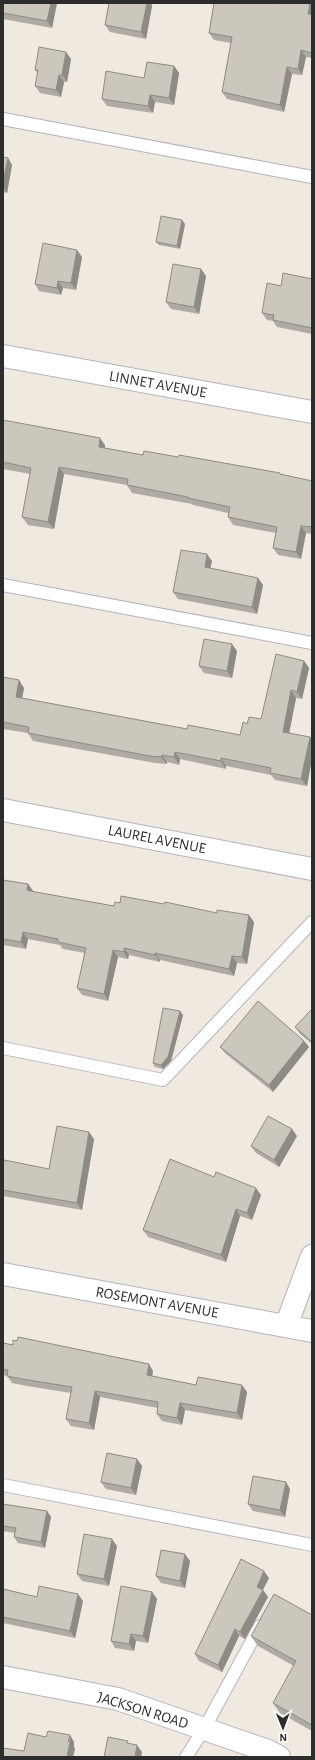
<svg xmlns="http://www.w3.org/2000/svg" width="315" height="1760" font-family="'Alegreya Sans',sans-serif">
<rect width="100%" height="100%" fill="#efe9df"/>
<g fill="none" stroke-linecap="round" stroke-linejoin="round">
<defs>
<g id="service">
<path d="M3,119L312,177"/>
<path d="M3,585L312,643"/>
<path d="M3,1048L163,1080L312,922"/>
<path d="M3,1485L312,1545"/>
<path d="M186,1757L204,1729L260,1626"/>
</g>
<g id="minor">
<path d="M3,356L312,412"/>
<path d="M3,810L312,869"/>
<path d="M3,1274L312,1331"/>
<path d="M286,1326L312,1256"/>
<path d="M3,1677L118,1699L268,1751L279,1757"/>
</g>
</defs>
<use href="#service" stroke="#b3b4c1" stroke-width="14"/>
<use href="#minor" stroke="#b3b4c1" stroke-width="24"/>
<use href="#service" stroke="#fff" stroke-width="12"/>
<use href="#minor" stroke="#fff" stroke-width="22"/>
</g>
<g fill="#afaba3">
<path d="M3,3H57L52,28L3,19Z"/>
<path d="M109,3H151L152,6L146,39L110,32L105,25Z"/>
<path d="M280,4H310L312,7V58L306,57L302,75L292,74L284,112L227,99L222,92L231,43L214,40L209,33Z"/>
<path d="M71,59L67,82H64L61,97L40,93L35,86L38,73L35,70Z"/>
<path d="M174,66L179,73L174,105L155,102L153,113L107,106L102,99L144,78Z"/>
<path d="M3,157L8,158L12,165L7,193L3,192Z"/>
<path d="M185,224L180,249L159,245L156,242Z"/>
<path d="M82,257L76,290L63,288L61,295L39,291L35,284Z"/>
<path d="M201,269L206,276L199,314L171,309L166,302Z"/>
<path d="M312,279V334L277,327L273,321L267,320L262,313L281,286Z"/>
<path d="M3,420L105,445V448L143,455L178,457L281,474L312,481V534L306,533L301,559L278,555L273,548L276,533L233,525L228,517V513L193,505L192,504L132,493L127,485L64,474L54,529L28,525L22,517L30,474L3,469Z"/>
<path d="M212,561L210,568L263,585L257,614L178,599L173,592Z"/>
<path d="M237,651L232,678L204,673L199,666Z"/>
<path d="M304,661L309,668L302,699L296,698L289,733L310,737L312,740V759L307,786L275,780L271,775L226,766V769L180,759L179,765L167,762V764L155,763L33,741L28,733L3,729V677L24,688L22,698L187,729L240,735L247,724L261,719Z"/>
<path d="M3,880L28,884L33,891V892L114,906L254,922L247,964L237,963L234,976L160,960V962L129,955L128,959L118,957L108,1001L82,995L77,988L85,953L63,949L60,945L28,939L26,949L3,945Z"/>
<path d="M312,1011V1044L300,1034L295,1027Z"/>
<path d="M183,1015L171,1061L163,1069L155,1067L153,1063Z"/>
<path d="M304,1041L309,1047L273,1092L225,1053L220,1047Z"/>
<path d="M297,1136L279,1167L256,1153L251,1146Z"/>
<path d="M94,1139L82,1210L3,1196V1166L49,1169Z"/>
<path d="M214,1177L261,1195L252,1220L240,1216L226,1262L148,1237L143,1230Z"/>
<path d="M3,1343L153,1371L152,1376L196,1385L247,1392L242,1420L185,1410L182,1425L162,1421L157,1414L158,1408L100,1397L94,1430L71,1426L66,1419L71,1393L27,1386L12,1383L7,1376L3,1375Z"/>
<path d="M137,1459L142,1466L136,1495L106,1489L101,1482Z"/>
<path d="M290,1489L285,1517L253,1511L248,1504Z"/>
<path d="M3,1504L47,1511L51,1517L45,1548L18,1543L14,1537L15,1533L3,1531Z"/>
<path d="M117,1546L109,1586L82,1581L77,1574Z"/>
<path d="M190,1561L185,1588L161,1583L156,1576Z"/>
<path d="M269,1578L263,1590L268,1597L245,1639L239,1636L222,1672L199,1661L195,1654Z"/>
<path d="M3,1589L37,1597L83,1601L75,1638L3,1623Z"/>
<path d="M152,1592L157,1599L148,1643L136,1641L134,1651L115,1648L111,1641Z"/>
<path d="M312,1615V1731L280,1713L273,1703L294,1666L258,1646L251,1636Z"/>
</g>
<g fill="#8e8b84">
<path d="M51,3H57L52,28L47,21Z"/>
<path d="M147,3H151L152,6L146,39L141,32Z"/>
<path d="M310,4L312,7V20L308,14Z"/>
<path d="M301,50L306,57L302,75L298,69Z"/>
<path d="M66,52L71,59L67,82L62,75Z"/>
<path d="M174,66L179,73L174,105L169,98Z"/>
<path d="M287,67L292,74L284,112L280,105Z"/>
<path d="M59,75L64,82L61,97L56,90Z"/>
<path d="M150,95L155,102L153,113L148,106Z"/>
<path d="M8,158L12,165L7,193L3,187V182Z"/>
<path d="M182,220L185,224L180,249L177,246Z"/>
<path d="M77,250L82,257L76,290L71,283Z"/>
<path d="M201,269L206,276L199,314L194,307Z"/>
<path d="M58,281L63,288L61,295L57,288Z"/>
<path d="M100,438L105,445L104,454L99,447Z"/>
<path d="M59,467L64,474L54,529L48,522Z"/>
<path d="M301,526L306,533L301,559L296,552Z"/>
<path d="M207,554L212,561L209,574L205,567Z"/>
<path d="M258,578L263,585L257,614L252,607Z"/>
<path d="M232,644L237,651L232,678L227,671Z"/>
<path d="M304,661L309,668L302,699L297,692Z"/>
<path d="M19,680L24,688L21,704L16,697Z"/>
<path d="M291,690L296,698L288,739L283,732Z"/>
<path d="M310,737L312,740V759L307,786L301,779Z"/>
<path d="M175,752L180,759L179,765L174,757Z"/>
<path d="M162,755L167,762V764L161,757Z"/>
<path d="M221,758L226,766V769L221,761Z"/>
<path d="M28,884L33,891L32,897L27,890Z"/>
<path d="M249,915L254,922L247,964L242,957Z"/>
<path d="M23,932L28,939L26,949L21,942Z"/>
<path d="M124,948L129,955L128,959L124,952Z"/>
<path d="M113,950L118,957L108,1001L104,994Z"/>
<path d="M155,953L160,960V962L155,955Z"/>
<path d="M232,956L237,963L234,976L229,969Z"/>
<path d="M180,1011L183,1015L171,1061L163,1069L161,1065Z"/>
<path d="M304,1041L309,1047L273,1092L269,1085Z"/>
<path d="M292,1129L297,1136L279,1167L274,1160Z"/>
<path d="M89,1132L94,1139L82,1210L77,1203Z"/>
<path d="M256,1188L261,1195L252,1220L247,1213Z"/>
<path d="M236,1209L240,1216L226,1262L221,1255Z"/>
<path d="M149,1364L153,1371L151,1382L147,1375Z"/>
<path d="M242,1385L247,1392L242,1420L237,1413Z"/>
<path d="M95,1391L100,1397L94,1430L89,1423Z"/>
<path d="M180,1403L185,1410L182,1425L177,1418Z"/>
<path d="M137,1459L142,1466L136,1495L131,1488Z"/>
<path d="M286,1482L290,1489L285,1517L280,1510Z"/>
<path d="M47,1511L51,1517L45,1548L41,1542Z"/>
<path d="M112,1539L117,1546L109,1586L104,1579Z"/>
<path d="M185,1554L190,1561L185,1588L180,1581Z"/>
<path d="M264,1571L269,1578L261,1593L257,1587Z"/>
<path d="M263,1590L268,1597L245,1639L240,1632Z"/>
<path d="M152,1592L157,1599L148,1643L143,1636Z"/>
<path d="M78,1594L83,1601L75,1638L70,1631Z"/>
<path d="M235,1629L239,1636L222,1672L218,1665Z"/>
<path d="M131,1634L136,1641L134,1651L129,1644Z"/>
<path d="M70,1735L74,1742V1746L75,1749L73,1757H67Z"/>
<path d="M137,1745L142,1752L141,1757H135Z"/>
</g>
<g fill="#cbc7bd" stroke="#8e8b84">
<path d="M3,3H51L47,21L3,13Z"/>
<path d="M109,3H147L141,32L105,25Z"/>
<path d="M214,3H277L280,4V3H303L310,4L308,14L312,15V53L301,50L298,69L287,67L280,105L222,92L232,37L209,33Z"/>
<path d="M39,47L66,52L62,75H59L56,90L35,86L38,70H35Z"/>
<path d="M147,62L174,66L169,98L150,95L148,106L102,99L106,71L144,78Z"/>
<path d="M3,157L8,158L3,182Z"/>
<path d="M161,216L182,220L177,246L156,242Z"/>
<path d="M43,243L77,250L71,283L58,281L57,288L35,284Z"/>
<path d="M173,264L201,269L194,307L166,302Z"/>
<path d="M283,273L312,279V328L273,320L274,315L262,313L267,283L281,286Z"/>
<path d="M3,420L100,438L99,447L143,455L144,451L178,457L179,455L280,473V474L312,481V527L301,526L296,552L273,548L277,527L228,517L230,507L188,498V497L127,485L128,479L59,467L48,522L22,517L31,468L3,462Z"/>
<path d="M181,550L207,554L205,567L258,578L252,607L173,592Z"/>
<path d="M204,639L232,644L227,671L199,666Z"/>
<path d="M276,654L304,661L297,692L291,690L283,732L310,737L301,779L270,773L271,768L221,758V761L175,752L174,757L162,755L161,757L150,756L28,733L29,727L3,722V677L19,680L16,697L187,729L188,725L240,735L243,722L247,724L249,717L261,719Z"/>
<path d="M3,880L28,884L27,890L30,891L114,906L115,902L120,903L121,896L164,904L165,902L217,913V910L249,915L242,957L232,956L229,969L155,953V955L124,948V952L113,950L104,994L77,988L86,948L58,942V939L23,932L21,942L3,939Z"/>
<path d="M258,1001L304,1041L269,1085L220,1047Z"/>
<path d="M163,1008L180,1011L168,1057L161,1065L153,1063Z"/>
<path d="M311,1010L312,1011V1042L295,1027Z"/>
<path d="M268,1116L292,1129L274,1160L251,1146Z"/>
<path d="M57,1126L89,1132L77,1203L3,1190V1166L4,1160L49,1169Z"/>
<path d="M170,1159L214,1177L216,1172L256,1188L247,1213L236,1209L221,1255L143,1230Z"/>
<path d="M18,1337L149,1364L147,1375L196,1385L198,1377L242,1385L237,1413L180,1403L177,1418L157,1414L158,1402L95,1391L89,1423L66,1419L72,1387L22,1379L7,1376L8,1370L3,1369V1343L13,1345V1340L17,1341Z"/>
<path d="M107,1453L137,1459L131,1488L101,1482Z"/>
<path d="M253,1476L286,1482L280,1510L248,1504Z"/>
<path d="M3,1504L47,1511L41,1542L14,1537L16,1528L3,1526Z"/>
<path d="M84,1534L112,1539L104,1579L77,1574Z"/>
<path d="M161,1550L185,1554L180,1581L156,1576Z"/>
<path d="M241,1559L264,1571L257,1587L263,1590L240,1632L235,1629L218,1665L195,1654Z"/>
<path d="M39,1586L78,1594L70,1631L3,1617V1589L37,1597Z"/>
<path d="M121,1586L152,1592L143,1636L131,1634L129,1644L111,1641Z"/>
<path d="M274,1594L312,1615V1725L273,1703L296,1661L251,1636Z"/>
<path d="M48,1731L70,1735L68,1741L70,1742L67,1757H3V1748L24,1751L28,1733L46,1737Z"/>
<path d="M108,1737L128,1741L127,1743L137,1745L135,1757H104Z"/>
</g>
<g text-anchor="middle" stroke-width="3" stroke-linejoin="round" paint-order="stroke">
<g font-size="15" fill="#2d2d2d" stroke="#fff">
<text transform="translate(158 384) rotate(10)" y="5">LINNET AVENUE</text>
<text transform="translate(157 839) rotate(11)" y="5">LAUREL AVENUE</text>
<text transform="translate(157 1302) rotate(10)" y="5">ROSEMONT AVENUE</text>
<text transform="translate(143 1710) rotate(17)" y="5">JACKSON ROAD</text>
</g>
</g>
<rect width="315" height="1760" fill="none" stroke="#2d2d2d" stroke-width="8"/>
<g transform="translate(283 1728) rotate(179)" stroke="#ffffff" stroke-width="3" paint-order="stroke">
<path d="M0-3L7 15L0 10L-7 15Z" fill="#2d2d2d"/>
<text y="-6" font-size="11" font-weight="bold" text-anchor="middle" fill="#2d2d2d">N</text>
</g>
</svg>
